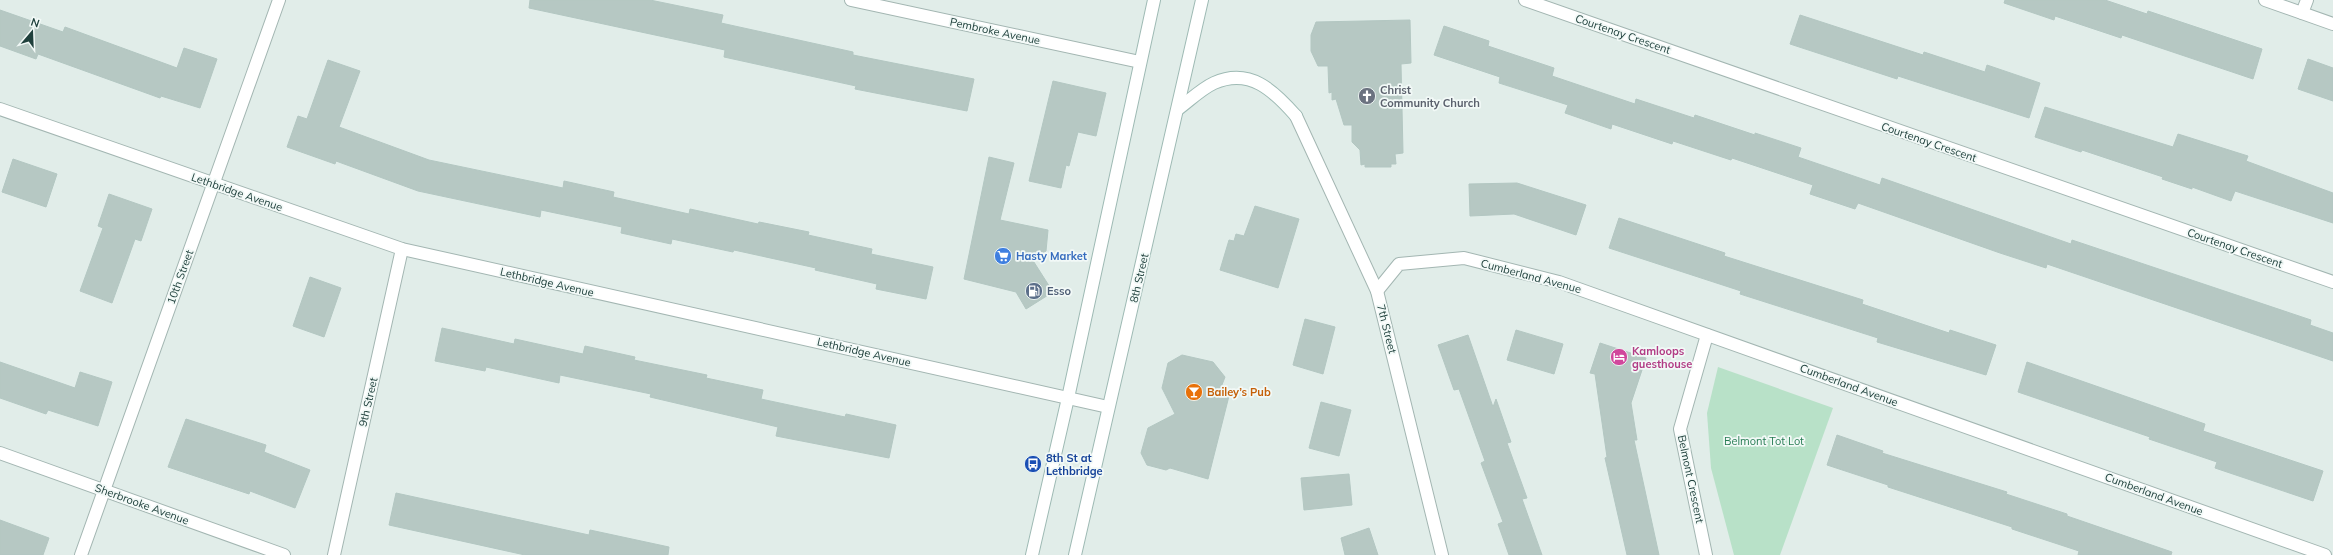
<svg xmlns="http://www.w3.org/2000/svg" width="2333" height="555" font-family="Mulish,sans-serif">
<rect width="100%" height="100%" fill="#e1ede9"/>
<path fill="#b8e1c8" d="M1718,367L1833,408L1780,555H1734L1711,468L1707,413Z"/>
<g fill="#b6c8c3" stroke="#b3c7c2">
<path d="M530,0H650L723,15L721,23L853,52V55L974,79L967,111L855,89L856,86L724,57L725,50L529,8Z"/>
<path d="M2005,0H2105L2147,14L2148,11L2262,49L2253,79L2122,35L2121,38L2055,16L2054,20L2004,3Z"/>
<path d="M0,10L63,32L65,27L177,68L184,48L217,59L200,108L161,96L160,98L38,54L36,59L0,46Z"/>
<path d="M1800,15L1923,55L1924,52L1985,72L1987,65L2040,83L2029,118L1898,76L1897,79L1790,44Z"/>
<path d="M1410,20L1411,63L1401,64L1403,153L1395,154L1396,164H1391V167H1365V164L1361,165L1360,150L1352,142V125H1344L1336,99L1332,100V92L1329,93L1328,66H1318L1311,51V35L1316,22Z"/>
<path d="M1444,26L1489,41L1488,46L1554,68L1552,76L1635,104L1636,99L1694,118L1695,115L1755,135V133L1801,148L1798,157L1880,185L1882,178L2071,244L2072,240L2311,320L2310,325L2333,333V361L2047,264L2046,268L2000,253L1858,203L1855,209L1810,194L1813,185L1732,158L1731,160L1673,141L1672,144L1612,124L1611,129L1565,113L1568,105L1499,83L1500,77L1434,55Z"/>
<path d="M2308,59L2333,68V101L2298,89Z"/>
<path d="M328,60L360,71L339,127L429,160L563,188L564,181L614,192L613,197L689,214L690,209L758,224L759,222L809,232L808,235L872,249L871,254L933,267L926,299L876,289L877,284L815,270L816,268L734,250L733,252L672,239L671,244L621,233L622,227L541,210L540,217L418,191L336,161L335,164L287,147L298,116L307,119Z"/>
<path d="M1053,81L1106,93L1096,136L1078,132L1069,166L1066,165L1061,188L1029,181Z"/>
<path d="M2045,107L2173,147L2178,134L2248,156L2246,161L2333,193V223L2235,191L2231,201L2192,187V189L2162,179L2163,177L2082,150L2081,152L2035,137Z"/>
<path d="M989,157L1014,163L1000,220L1048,230L1046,251L1032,259L1053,292L1026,309L1016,292L964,279Z"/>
<path d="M13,159L57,174L46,207L2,192Z"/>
<path d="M1517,183L1586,205L1576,235L1514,214L1470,216L1469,184Z"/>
<path d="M109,194L152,209L141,241L135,239L112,303L80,291L103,228L98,226Z"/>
<path d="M1255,206L1299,219L1278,288L1220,270L1229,240L1234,241L1236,234L1244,236Z"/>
<path d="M1619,218L1725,253L1724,256L1863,300L1862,304L1949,333L1950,330L1996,345L1986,375L1877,342L1878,338L1740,294L1741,291L1609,248Z"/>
<path d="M310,277L341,288L324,337L293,326Z"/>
<path d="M1305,319L1335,327L1323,374L1293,365Z"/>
<path d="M442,328L514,344L515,339L583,354L585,346L635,357L634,360L707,375L706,378L763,390L761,399L845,417L846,414L896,425L889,458L776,436L778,427L650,397L651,394L560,375L559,383L486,367L485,371L435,361Z"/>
<path d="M1516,330L1563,344L1554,374L1507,360Z"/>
<path d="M1468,335L1493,407L1496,399L1511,442L1507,443L1527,498L1522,499L1542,555H1509L1498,524L1503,522L1481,463L1485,461L1459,389L1454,390L1438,345Z"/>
<path d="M1600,343L1646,358L1631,403L1637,440H1634L1659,555H1627L1605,458L1607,457L1595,374L1590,373Z"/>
<path d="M1182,355L1213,362L1225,377L1220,390L1230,392L1208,479L1170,468L1166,470L1147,465L1141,453L1148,428L1175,414L1162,388L1168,363Z"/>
<path d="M0,362L75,388L80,372L112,382L98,426L48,410L46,414L0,398Z"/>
<path d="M2027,362L2205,424L2203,431L2323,471L2313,501L2215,468L2217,462L2149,439L2150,437L2018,392Z"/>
<path d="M1321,402L1351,410L1339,456L1309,448Z"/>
<path d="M186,419L266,445L264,452L310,470L295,508L250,491L249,494L168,467Z"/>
<path d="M1837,435L1883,451L1882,453L2007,492L2006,494L2067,514V516L2172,552L2171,555H2078L2079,551L2012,529V527L1888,487V485L1827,465Z"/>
<path d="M1349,474L1352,505L1304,510L1301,478Z"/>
<path d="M396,493L589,535L590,530L669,547L668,555H525L389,525Z"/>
<path d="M0,520L49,538L43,555H0Z"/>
<path d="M1369,528L1378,555H1345L1341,538Z"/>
</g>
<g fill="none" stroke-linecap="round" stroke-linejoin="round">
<defs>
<g id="minor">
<path d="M851,0L1140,62"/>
<path d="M1525,0L2333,282"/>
<path d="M2265,0L2333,24"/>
<path d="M2302,13L2307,0"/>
<path d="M0,109L402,249L1108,407"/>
<path d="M1296,116L1377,291L1442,555"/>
<path d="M1377,291L1399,264L1464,258L1559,282L2325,555"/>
<path d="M0,453L284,555"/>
<path d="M81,555L279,0"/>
<path d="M334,555L402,249"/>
<path d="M1706,555L1680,429L1707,335"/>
</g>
<g id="secondary">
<path d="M1178,109C1189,101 1201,89 1214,83C1250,67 1274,91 1296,116"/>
<path d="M1032,555L1068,398L1154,0"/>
<path d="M1075,555L1202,0"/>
</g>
</defs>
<use href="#minor" stroke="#a3b6b2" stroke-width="14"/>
<use href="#secondary" stroke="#9ebab4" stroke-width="14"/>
<use href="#minor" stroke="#fff" stroke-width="12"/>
<use href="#secondary" stroke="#fff" stroke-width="12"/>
</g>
<defs>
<symbol id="church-disc" viewBox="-11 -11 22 22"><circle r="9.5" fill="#6b7280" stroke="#f2f9f7"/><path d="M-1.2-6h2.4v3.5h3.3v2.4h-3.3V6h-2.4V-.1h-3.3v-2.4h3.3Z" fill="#fff"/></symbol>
<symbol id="supermarket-disc" viewBox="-11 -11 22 22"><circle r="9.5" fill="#3f7fe0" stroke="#f2f9f7"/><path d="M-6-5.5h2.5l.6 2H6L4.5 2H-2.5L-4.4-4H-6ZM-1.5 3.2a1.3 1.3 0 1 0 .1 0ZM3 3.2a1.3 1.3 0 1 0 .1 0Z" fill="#fff"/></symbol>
<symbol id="fuel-disc" viewBox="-11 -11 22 22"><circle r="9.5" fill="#5c6f8a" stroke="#f2f9f7"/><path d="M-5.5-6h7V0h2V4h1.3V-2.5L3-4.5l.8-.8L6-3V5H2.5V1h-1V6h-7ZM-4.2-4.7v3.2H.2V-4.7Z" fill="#fff"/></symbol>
<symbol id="hotel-disc" viewBox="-11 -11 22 22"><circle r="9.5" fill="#d1479c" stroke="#f2f9f7"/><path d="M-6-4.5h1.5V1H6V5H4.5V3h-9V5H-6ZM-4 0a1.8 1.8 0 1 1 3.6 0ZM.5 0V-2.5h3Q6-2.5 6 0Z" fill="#fff"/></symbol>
<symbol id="bar-disc" viewBox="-11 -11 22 22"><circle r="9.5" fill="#e8710a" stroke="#f2f9f7"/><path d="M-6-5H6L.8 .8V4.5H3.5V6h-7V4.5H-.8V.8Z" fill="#fff"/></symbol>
<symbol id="bus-disc" viewBox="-11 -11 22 22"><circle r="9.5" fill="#1a4fb4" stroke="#f2f9f7"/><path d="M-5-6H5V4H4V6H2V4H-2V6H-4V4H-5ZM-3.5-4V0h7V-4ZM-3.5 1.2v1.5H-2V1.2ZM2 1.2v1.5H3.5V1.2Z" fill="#fff"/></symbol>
</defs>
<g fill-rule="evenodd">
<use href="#church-disc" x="1357" y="86" width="20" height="20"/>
<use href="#supermarket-disc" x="993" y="246" width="20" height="20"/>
<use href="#fuel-disc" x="1024" y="281" width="20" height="20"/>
<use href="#hotel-disc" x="1609" y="347" width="20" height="20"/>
<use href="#bar-disc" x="1184" y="382" width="20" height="20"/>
<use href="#bus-disc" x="1023" y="454" width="20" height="20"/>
</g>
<g text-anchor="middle" stroke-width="3.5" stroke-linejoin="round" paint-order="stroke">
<g font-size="11" fill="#1f403c" stroke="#f2f9f7">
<text transform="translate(995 31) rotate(12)" y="4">Pembroke Avenue</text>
<text transform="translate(1623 34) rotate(19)" y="4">Courtenay Crescent</text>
<text transform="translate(1929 142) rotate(19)" y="4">Courtenay Crescent</text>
<text transform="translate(237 192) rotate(19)" y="4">Lethbridge Avenue</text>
<text transform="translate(2235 248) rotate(19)" y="4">Courtenay Crescent</text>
<text transform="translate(1531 276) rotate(15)" y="4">Cumberland Avenue</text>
<text transform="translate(180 277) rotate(-70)" y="4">10th Street</text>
<text transform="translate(1139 278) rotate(-77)" y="4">8th Street</text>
<text transform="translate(547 282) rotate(13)" y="4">Lethbridge Avenue</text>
<text transform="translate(1387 329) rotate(76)" y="4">7th Street</text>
<text transform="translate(864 352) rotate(13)" y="4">Lethbridge Avenue</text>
<text transform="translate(1849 385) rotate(20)" y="4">Cumberland Avenue</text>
<text transform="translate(368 402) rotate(-77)" y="4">9th Street</text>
<text transform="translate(1691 479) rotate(78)" y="4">Belmont Crescent</text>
<text transform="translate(2154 494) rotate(20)" y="4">Cumberland Avenue</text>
<text transform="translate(142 504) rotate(20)" y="4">Sherbrooke Avenue</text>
</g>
<g font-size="11" font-weight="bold" fill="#5b616d" stroke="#f2f9f7" text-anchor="start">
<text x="1380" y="94">Christ<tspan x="1380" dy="13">Community Church</tspan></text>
</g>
<g font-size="11" font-weight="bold" fill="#366cbe" stroke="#f2f9f7" text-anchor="start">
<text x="1016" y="260">Hasty Market</text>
</g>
<g font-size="11" font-weight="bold" fill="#4e5e75" stroke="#f2f9f7" text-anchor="start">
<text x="1047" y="295">Esso</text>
</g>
<g font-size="11" font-weight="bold" fill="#b23c85" stroke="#f2f9f7" text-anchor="start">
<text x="1632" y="355">Kamloops<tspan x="1632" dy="13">guesthouse</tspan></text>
</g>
<g font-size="11" font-weight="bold" fill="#c56008" stroke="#f2f9f7" text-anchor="start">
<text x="1207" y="396">Bailey’s Pub</text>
</g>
<g font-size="11" fill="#257b52" stroke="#f2f9f7">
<text x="1764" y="445">Belmont Tot Lot</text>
</g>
<g font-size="11" font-weight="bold" fill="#164399" stroke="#f2f9f7" text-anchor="start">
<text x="1046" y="462">8th St at<tspan x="1046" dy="13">Lethbridge</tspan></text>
</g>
</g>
<g transform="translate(32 32) rotate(19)" stroke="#f2f9f7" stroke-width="3" paint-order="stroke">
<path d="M0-3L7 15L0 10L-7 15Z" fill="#1f403c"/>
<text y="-6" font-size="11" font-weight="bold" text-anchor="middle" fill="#1f403c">N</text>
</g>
</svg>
